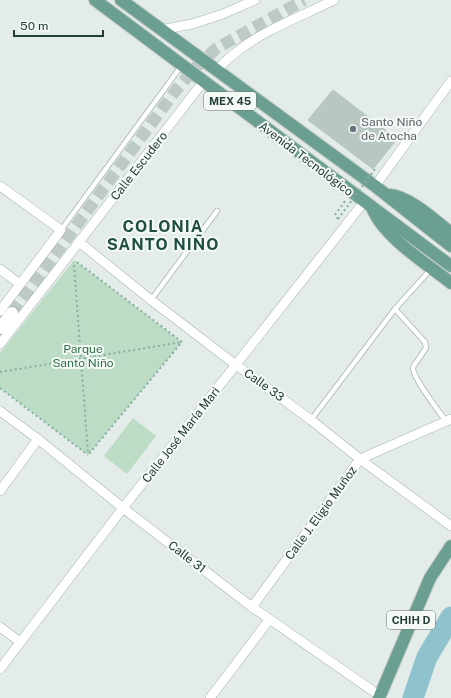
<svg xmlns="http://www.w3.org/2000/svg" width="451" height="698" font-family="'Public Sans',sans-serif">
<rect width="100%" height="100%" fill="#e3ece8"/>
<g fill="#bddcc6">
<path d="M74,260L182,342L88,455L0,388V353Z"/>
<path d="M133,418L156,436L127,474L104,456Z"/>
</g>
<g fill="none" stroke-linecap="round" stroke-linejoin="round">
<path stroke="#8ec3ce" stroke-width="21" d="M413,698L427,657L451,617"/>
</g>
<path fill="#b8c7c1" stroke="#b6c5bf" d="M333,90L397,139L373,169L308,120Z"/>
<g fill="none" stroke-linecap="round" stroke-linejoin="round">
<path stroke="#bdc9c4" stroke-width="12" stroke-dasharray="12 6" stroke-linecap="butt" d="M12,313L176,90L197,66L217,48L304,0"/>
<defs>
<g id="service">
<path d="M61,230L182,65"/>
<path d="M151,300L217,211"/>
<path d="M395,309L425,342L426,348L413,367C411,375 439,412 446,421"/>
<path d="M311,420L395,309L431,269"/>
</g>
<g id="minor">
<path d="M161,30L192,24L223,14L255,0"/>
<path d="M216,71C222,65 227,59 234,54C261,31 302,16 334,0"/>
<path d="M0,186L61,230L0,311"/>
<path d="M375,186L451,81"/>
<path d="M79,242L151,300L236,365L311,420L360,459L451,526"/>
<path d="M0,269L20,284"/>
<path d="M0,344L203,82"/>
<path d="M0,411L38,439L123,508L252,607L380,696"/>
<path d="M0,491L38,439"/>
<path d="M252,607L360,459L451,419"/>
<path d="M0,627L20,642"/>
<path d="M0,669L123,508L364,202"/>
<path d="M210,698L269,620"/>
</g>
<path id="tertiary" d="M0,328L12,313"/>
<g id="primary">
<path d="M95,0L451,266"/>
<path d="M121,0L375,186L451,246"/>
<path d="M390,195C409,196 436,221 451,233"/>
<path d="M373,210C386,239 426,263 451,283"/>
<path d="M379,698L430,578L451,546"/>
</g>
</defs>
<use href="#service" stroke="#a6b4af" stroke-width="6"/>
<use href="#minor" stroke="#a6b4af" stroke-width="10"/>
<use href="#tertiary" stroke="#a6b4af" stroke-width="14"/>
<use href="#primary" stroke="#c2c9c7" stroke-width="14"/>
<g stroke="#85aea2" stroke-width="2" stroke-dasharray="2 3" stroke-linecap="butt">
<path d="M338,219L335,215L345,201"/>
<path d="M77,262L182,342L88,455"/>
<path d="M74,265L88,454"/>
<path d="M0,372L182,342"/>
<path d="M0,388L88,455"/>
</g>
<use href="#service" stroke="#fff" stroke-width="4.5"/>
<use href="#minor" stroke="#fff" stroke-width="9"/>
<use href="#tertiary" stroke="#fff" stroke-width="12"/>
<use href="#primary" stroke="#6a9f92" stroke-width="12"/>
<path stroke="#85aea2" stroke-width="2" stroke-dasharray="2 3" stroke-linecap="butt" d="M338,219L375,169"/>
</g>
<circle fill="#6b7280" stroke="#f4f9f6" stroke-width="1.5" cx="353" cy="129" r="4"/>
<g text-anchor="middle" stroke-width="4" stroke-linejoin="round" paint-order="stroke">
<g fill="#f4f9f6" stroke="#627570" stroke-width="1">
<rect x="204" y="92" width="52" height="18" rx="3"/>
<rect x="387" y="611" width="48" height="18" rx="3"/>
</g>
<g font-size="11" font-weight="bold" fill="#243d36">
<text x="230" y="105">MEX 45</text>
<text x="411" y="624">CHIH D</text>
</g>
<g font-size="12" fill="#5b616d" stroke="#f4f9f6" text-anchor="start">
<text x="361" y="126">Santo Niño<tspan x="361" dy="14">de Atocha</tspan></text>
</g>
<g font-size="12" fill="#243d36" stroke="#f4f9f6">
<text transform="translate(306 159) rotate(37)" y="4">Avenida Tecnológico</text>
<text transform="translate(139 166) rotate(-52)" y="4">Calle Escudero</text>
<text transform="translate(264 385) rotate(36)" y="4">Calle 33</text>
<text transform="translate(181 435) rotate(-52)" y="4">Calle José María Mari</text>
<text transform="translate(321 513) rotate(-54)" y="4">Calle J. Eligio Muñoz</text>
<text transform="translate(187 557) rotate(38)" y="4">Calle 31</text>
</g>
<g font-size="12" fill="#30714a" stroke="#f4f9f6">
<text x="83" y="353">Parque<tspan x="83" dy="14">Santo Niño</tspan></text>
</g>
<g font-size="16" font-weight="bold" letter-spacing="1" fill="#214e43" stroke="#f4f9f6">
<text x="163" y="232">COLONIA<tspan x="163" dy="18">SANTO NIÑO</tspan></text>
</g>
</g>
<path d="M14 30v6h89v-6" fill="none" stroke="#243d36" stroke-width="2"/>
<text x="20" y="30" font-size="12" fill="#243d36" stroke="#f4f9f6" stroke-width="3" paint-order="stroke">50 m</text>
</svg>
